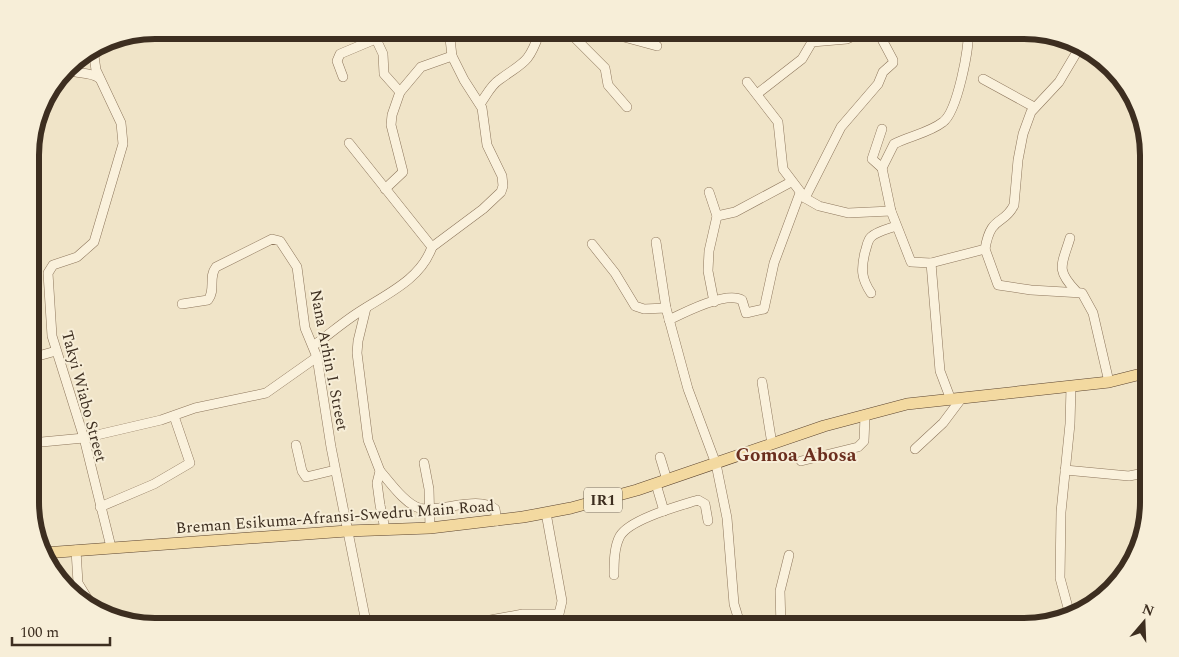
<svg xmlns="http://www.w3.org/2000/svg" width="1179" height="657" font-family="Spectral,serif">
<rect width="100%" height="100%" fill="#f0e4c8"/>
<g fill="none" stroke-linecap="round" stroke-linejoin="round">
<defs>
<g id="minor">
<path d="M813,30L814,41"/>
<path d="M573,31L598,30L657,46"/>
<path d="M376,39L383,54L384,74L400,92"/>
<path d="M67,69C77,75 89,71 99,78"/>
<path d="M343,77L337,61L340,54L397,30"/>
<path d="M983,79L1034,107"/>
<path d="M747,82L778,122L783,169L805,198L819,206L848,213L891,211"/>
<path d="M757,94L802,59L812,42L847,39L867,30"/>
<path d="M480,104C486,96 491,85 499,80C523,62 528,65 539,34L548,30L573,36L605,68L608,85L627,107"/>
<path d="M882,129L872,159L882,168L891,211L911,262L931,263L985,249C991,214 1004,226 1014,205L1018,160L1023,134L1031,112L1059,82L1081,45"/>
<path d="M882,168L894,144C909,136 929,133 943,122C957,112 970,47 968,30"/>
<path d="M385,189L403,172L391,125L392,115L400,92L421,67L452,56"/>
<path d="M709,192L717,216L709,251L708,271L714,302"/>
<path d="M805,198L841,127L878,84L883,72L893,63V60L877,30"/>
<path d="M717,216L735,212L791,182"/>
<path d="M1070,238C1062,265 1055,269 1076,291"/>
<path d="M656,242L666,308"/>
<path d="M592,244L615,273L635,306L644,309L666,308L688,389L716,464L727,518L734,604L741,627"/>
<path d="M432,247L483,209L501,192L503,186L502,176L487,145L482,108L464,80L452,56L449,30"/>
<path d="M985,249L998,285L1031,290L1082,293L1093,313L1109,382"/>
<path d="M931,263L940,371L951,400"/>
<path d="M871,293C861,278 861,269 865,252C867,247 867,241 871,237C877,231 888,229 896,226"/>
<path d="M182,304L208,300C216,290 208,277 216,267L272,239L280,241L297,267L305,328L317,357L331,447L367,627"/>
<path d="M366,308L358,341L357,353L368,440L380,471L377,483L380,505L385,529"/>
<path d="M669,320C685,312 726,291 742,300L746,313L764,309L774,263L800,193"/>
<path d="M313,346C327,336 341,324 356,314C384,295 420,281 432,247L349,143"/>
<path d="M31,358L56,351"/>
<path d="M762,382L772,444"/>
<path d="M31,443L84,438L161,420L195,408L266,393L317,357"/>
<path d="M296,445L302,471L306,477L335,470"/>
<path d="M915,449L943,423L961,399"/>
<path d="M660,457L667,480"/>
<path d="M801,461L858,447L864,441L865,416"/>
<path d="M424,463L429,489L430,528"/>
<path d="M1065,470L1129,476L1149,472"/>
<path d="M380,471C390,482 404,503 419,508C438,513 479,495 495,509L497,521"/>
<path d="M656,484L664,511"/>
<path d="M100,507L154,484L190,463L174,416"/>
<path d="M546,513L562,601L556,627"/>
<path d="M111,547L84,438L52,336L48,273L53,265L77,257L94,242L123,144L121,123L96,70L94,56L96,52L116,40H127L144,32"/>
<path d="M76,550L78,583L95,611"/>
<path d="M614,575C614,563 614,547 620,536C630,519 679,506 698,500L705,504L708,521"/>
<path d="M1070,615L1060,578L1061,512L1070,424L1071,387"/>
<path d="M452,627L523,614H557"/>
<path d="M667,627V625"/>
<path d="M781,627L780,591L789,555"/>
</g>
<path id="major" d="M44,553L347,531L430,528L523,517L571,508L637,490L824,426L907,404L1109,382L1149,372"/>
</defs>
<use href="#minor" stroke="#8d765c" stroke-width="10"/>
<use href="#major" stroke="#5b4430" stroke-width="12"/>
<use href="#minor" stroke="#faf1dc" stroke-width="9"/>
<use href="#major" stroke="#f3d9a0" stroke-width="11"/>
</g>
<g text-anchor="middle" stroke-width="4" stroke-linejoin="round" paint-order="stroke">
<rect fill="#f7eed8" stroke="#756857" stroke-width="1" x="584" y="487.5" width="38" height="25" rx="4"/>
<g font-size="15" font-weight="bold" fill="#3d2e20">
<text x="603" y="505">IR1</text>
</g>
<g font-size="16" fill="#3d2e20" stroke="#f7eed8">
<text transform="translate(330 360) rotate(79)" y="6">Nana Arhin I. Street</text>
<text transform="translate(85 396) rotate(75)" y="6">Takyi Wiabo Street</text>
<text transform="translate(335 516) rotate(-4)" y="6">Breman Esikuma-Afransi-Swedru Main Road</text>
</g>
<g font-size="19" font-weight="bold" fill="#6b2e1e" stroke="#f7eed8">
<text x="796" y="461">Gomoa Abosa</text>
</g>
</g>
<path d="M0 0H1179V657H0ZM155 39H1024A116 116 0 0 1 1140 155V502A116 116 0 0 1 1024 618H155A116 116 0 0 1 39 502V155A116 116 0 0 1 155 39Z" fill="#f7eed8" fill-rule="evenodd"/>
<path fill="none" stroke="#3d2e20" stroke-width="6" d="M155 39H1024A116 116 0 0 1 1140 155V502A116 116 0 0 1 1024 618H155A116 116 0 0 1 39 502V155A116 116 0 0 1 155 39Z"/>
<g transform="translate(1144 622) rotate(19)" stroke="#f7eed8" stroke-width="4" paint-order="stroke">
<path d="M0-4L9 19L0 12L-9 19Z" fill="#3d2e20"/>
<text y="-8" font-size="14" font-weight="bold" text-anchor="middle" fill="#3d2e20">N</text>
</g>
<path d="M12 637v8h98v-8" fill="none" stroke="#3d2e20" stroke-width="2.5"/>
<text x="20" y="637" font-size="15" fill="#3d2e20" stroke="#f7eed8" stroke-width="4" paint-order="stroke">100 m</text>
</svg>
